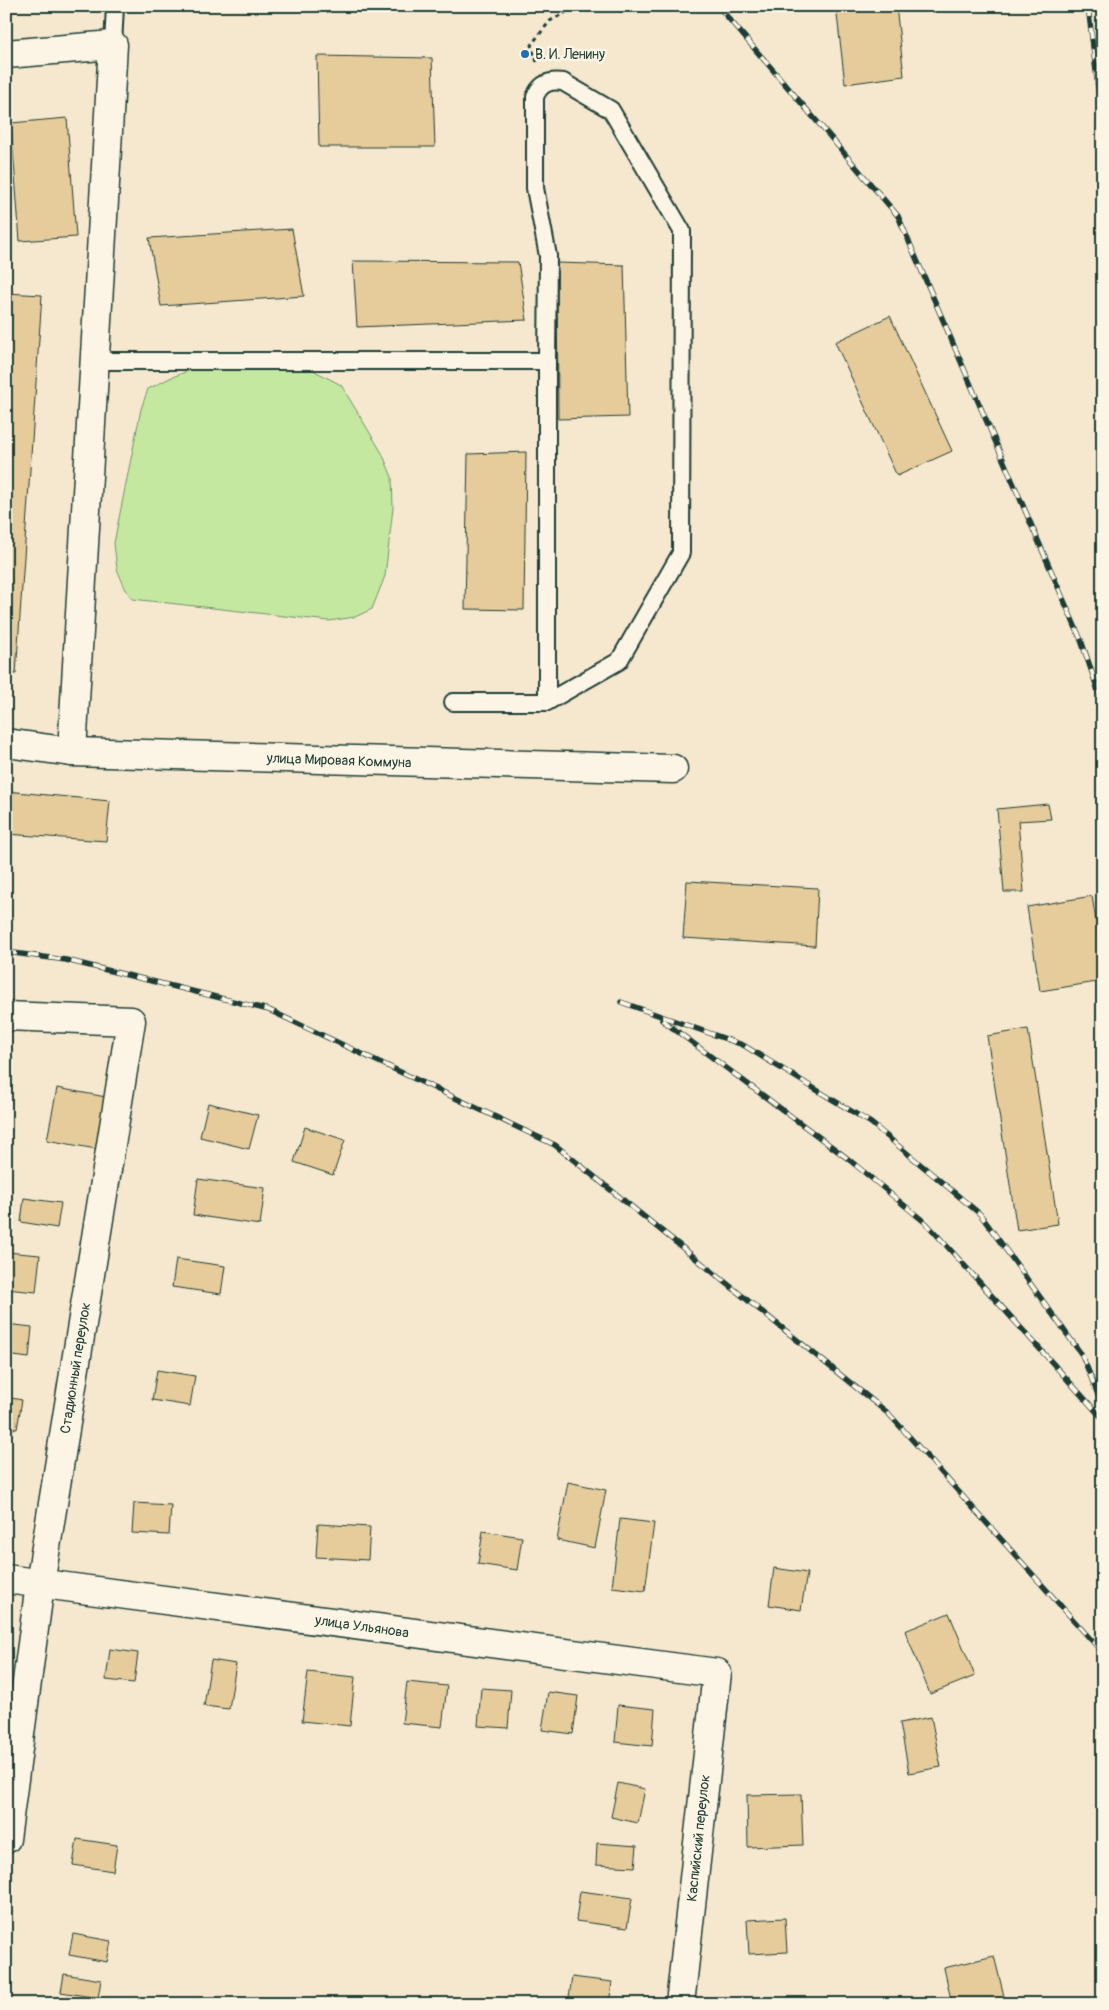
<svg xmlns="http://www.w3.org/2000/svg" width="1109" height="2010" font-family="Pangolin,sans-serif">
<rect width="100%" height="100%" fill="#f5e8cf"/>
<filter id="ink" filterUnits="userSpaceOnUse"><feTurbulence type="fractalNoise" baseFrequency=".02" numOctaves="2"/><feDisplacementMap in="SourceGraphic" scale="10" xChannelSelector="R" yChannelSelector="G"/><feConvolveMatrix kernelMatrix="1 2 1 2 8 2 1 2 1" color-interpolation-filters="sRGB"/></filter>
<g filter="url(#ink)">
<path fill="#c5e8a1" stroke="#72926a" d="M203,365L311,369L341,385L382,453L392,477L393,508L385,576L372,609L355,617L329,621L132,599L125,588L117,569L114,543L141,409L148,389L170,378Z"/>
<g fill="#e6cb9b" stroke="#1f3d34">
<path d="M836,6H896L904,76L845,84Z"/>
<path d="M317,56L432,58L435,147H319Z"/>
<path d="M67,118L76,237L20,241L11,123Z"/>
<path d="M292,229L304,296L161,306L149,238Z"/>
<path d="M353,261L518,262L527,320L357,327Z"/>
<path d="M557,263L624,265L628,417L558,419Z"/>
<path d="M6,293L42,295L16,674L6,673Z"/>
<path d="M890,316L952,451L897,476L835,342Z"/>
<path d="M526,452L524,610L465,609L468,454Z"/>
<path d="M6,791L110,801L106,841L6,834Z"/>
<path d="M1048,804L1051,819L1018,821L1024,892H1004L997,809Z"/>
<path d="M687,881L818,888L815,946L683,938Z"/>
<path d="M1092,896L1103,965V981L1040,991L1027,907Z"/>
<path d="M1028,1029L1058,1224L1017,1230L987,1036Z"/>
<path d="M57,1088L106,1097L96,1149L47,1140Z"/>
<path d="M208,1103L258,1115L249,1149L200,1137Z"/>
<path d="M305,1127L345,1140L333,1175L294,1162Z"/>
<path d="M198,1179L265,1188L260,1225L193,1215Z"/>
<path d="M24,1198L61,1203L57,1228L21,1222Z"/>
<path d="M6,1252L40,1255L36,1292L6,1289Z"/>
<path d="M176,1259L225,1266L221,1294L172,1287Z"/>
<path d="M6,1324L32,1327L29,1358L6,1355Z"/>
<path d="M157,1370L195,1376L190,1406L152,1400Z"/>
<path d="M6,1397L22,1400L17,1429L6,1428Z"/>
<path d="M568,1482L606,1490L595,1548L557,1540Z"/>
<path d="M134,1503L171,1505L169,1535L132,1533Z"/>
<path d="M620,1519L654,1523L645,1591L612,1587Z"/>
<path d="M318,1524L370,1527L368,1560L316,1557Z"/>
<path d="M483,1531L522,1537L517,1570L478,1564Z"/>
<path d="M774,1568L807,1573L801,1610L769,1605Z"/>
<path d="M949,1613L975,1676L930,1694L905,1631Z"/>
<path d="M110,1649L138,1653L134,1683L106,1680Z"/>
<path d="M211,1660L236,1664L229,1709L204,1706Z"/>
<path d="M308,1672L355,1677L350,1726L302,1721Z"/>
<path d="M407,1682L447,1686L442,1727L402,1723Z"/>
<path d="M481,1688L511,1690L508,1728L478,1726Z"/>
<path d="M548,1692L578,1696L573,1734L542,1730Z"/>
<path d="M618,1705L655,1709L652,1746L615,1742Z"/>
<path d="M931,1717L941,1767L909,1773L900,1723Z"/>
<path d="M618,1783L645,1789L638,1823L611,1817Z"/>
<path d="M801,1794L803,1845L748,1847L747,1795Z"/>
<path d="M77,1839L117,1845L113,1871L73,1865Z"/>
<path d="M597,1843L637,1846L635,1867L596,1865Z"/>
<path d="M580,1891L632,1898L627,1928L576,1921Z"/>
<path d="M785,1918L787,1952L749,1954L747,1920Z"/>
<path d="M73,1934L111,1941L107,1962L69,1955Z"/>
<path d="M994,1956L1006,2004H952L944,1968Z"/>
<path d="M64,1974L101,1980L98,1998L61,1992Z"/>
<path d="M572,1977L612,1982L609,2004H568Z"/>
</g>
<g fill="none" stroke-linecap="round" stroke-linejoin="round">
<defs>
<g id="service">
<path d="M113,45L115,6"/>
<path d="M95,361H547V702H453"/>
<path d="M547,702L619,661L681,553L682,231L611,110L563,82C549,80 540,84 535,97V188L548,256L547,361"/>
</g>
<g id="minor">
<path d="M6,54L113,45L72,752"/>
<path d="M6,743L72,752L673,769"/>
<path d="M6,1016L131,1021L40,1584L6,1839"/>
<path d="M6,1579L717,1673L680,2004"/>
</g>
</defs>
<use href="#service" stroke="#1f3d34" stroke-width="20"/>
<use href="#minor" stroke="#1f3d34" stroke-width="31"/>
<path stroke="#1f3d34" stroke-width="3" stroke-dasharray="4 4" stroke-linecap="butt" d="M537,62L531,45L550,21L577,6"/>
<use href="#service" stroke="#fcf5e5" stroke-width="16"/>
<use href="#minor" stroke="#fcf5e5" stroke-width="28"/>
<defs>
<g id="rail">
<path d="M718,6L898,216L1081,640L1103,705"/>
<path d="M1088,6L1103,128"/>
<path d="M6,952L66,960L269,1010L555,1145L889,1414L1103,1653"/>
<path d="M621,1002L743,1045L871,1123L980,1214L1082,1355L1103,1407"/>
<path d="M662,1020L847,1158L927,1224L1103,1419"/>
</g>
</defs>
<use href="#rail" stroke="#1f3d34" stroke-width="5.5"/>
<use href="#rail" stroke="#fcf5e5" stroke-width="4" stroke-dasharray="11" stroke-linecap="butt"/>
</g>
</g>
<circle fill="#1f6fb2" stroke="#fcf5e5" stroke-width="2" cx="525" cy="54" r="5"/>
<g text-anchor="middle" stroke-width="5" stroke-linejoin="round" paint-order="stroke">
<g font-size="14" fill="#1f3d34" stroke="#fcf5e5" text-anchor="start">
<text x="535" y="59">В. И. Ленину</text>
</g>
<g font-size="14" fill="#1f3d34" stroke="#fcf5e5">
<text transform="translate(339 760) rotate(2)" y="5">улица Мировая Коммуна</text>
<text transform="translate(75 1368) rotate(-81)" y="5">Стадионный переулок</text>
<text transform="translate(362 1626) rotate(8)" y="5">улица Ульянова</text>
<text transform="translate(698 1838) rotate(-84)" y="5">Каспийский переулок</text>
</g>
</g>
<rect width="1109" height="2010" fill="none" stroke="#fcf5e5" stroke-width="25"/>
<rect x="12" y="12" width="1084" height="1985" fill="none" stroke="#1f3d34" stroke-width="2" filter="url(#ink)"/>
</svg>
